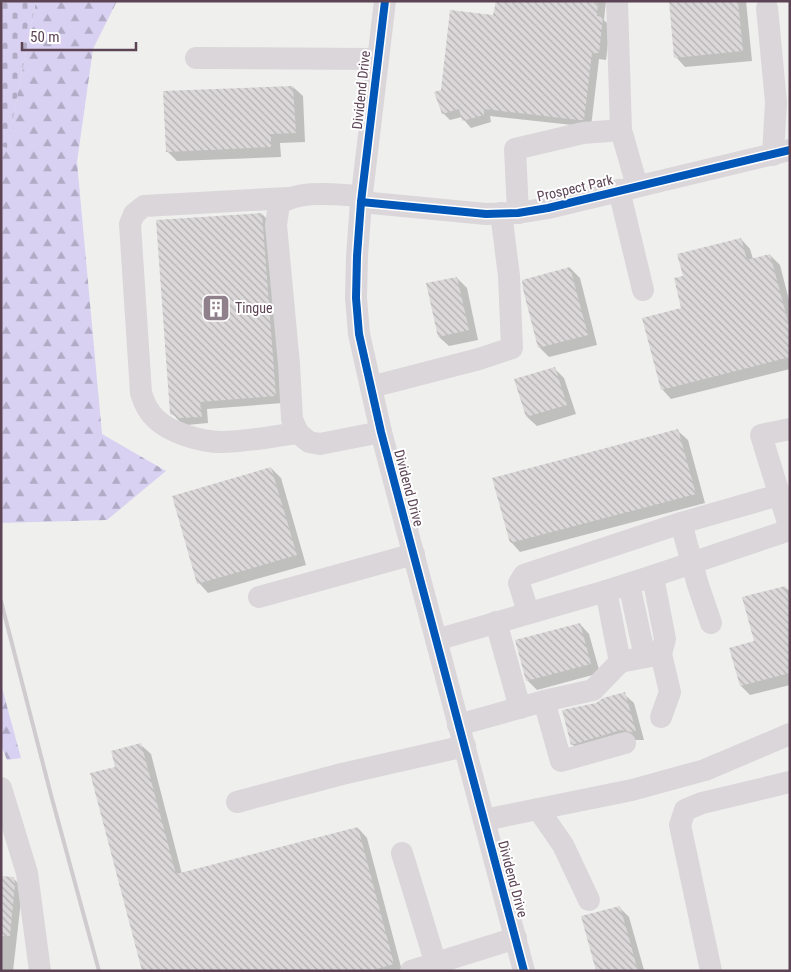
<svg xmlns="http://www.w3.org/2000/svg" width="791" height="972" font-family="'Roboto Condensed',sans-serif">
<defs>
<pattern id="forest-firs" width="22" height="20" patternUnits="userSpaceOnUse" patternTransform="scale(1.25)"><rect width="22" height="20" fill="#d8d1f1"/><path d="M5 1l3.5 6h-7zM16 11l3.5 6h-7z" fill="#b2abc6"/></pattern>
<pattern id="cemetery-stones" width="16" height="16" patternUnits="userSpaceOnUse" patternTransform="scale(1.25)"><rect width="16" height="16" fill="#d8d1f1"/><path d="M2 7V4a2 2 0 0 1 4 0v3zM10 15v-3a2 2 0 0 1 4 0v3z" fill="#b2abc6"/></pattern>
<pattern id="building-back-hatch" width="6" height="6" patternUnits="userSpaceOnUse" patternTransform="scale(1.25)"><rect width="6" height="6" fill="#dbd8d9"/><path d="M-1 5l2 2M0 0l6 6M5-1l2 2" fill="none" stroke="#b5b1b3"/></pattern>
</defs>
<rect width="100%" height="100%" fill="#eff0ee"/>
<g fill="url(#forest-firs)">
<path d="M36,1H117L93,49L77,162L102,434L166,471L107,520L1,523V146L7,147Z"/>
<path d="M1,684L21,758L7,760L1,745Z"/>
</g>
<path fill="url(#cemetery-stones)" d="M1,1H36L7,148L1,146Z"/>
<g fill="#0003">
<path d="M497,1H606L604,20L610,26L606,60L599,59L591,127L490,116L491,122L471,128L464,120L462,117L450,120L443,113V90L494,16Z"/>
<path d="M670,1H746L752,61L685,67L676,57Z"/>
<path d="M293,87L303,96L305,142L280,143L281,157L177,161L167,151Z"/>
<path d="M262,214L269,221L283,403L207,409L208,423L187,425L179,421L172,413Z"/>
<path d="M741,239L750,249L753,259L770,255L780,265L790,304V369L671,399L662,389L683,309L684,276Z"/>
<path d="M570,268L580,278L597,345L549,357L539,347Z"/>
<path d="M457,278L467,288L478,340L449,346L439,337Z"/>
<path d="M554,368L564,378L576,414L537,426L527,417Z"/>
<path d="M678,431L688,440L705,503L520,552L511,542Z"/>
<path d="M271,468L281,478L306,565L208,593L199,583Z"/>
<path d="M785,587L790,592V685L750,695L741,686L756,642Z"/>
<path d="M580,624L589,634L600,673L537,690L527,680Z"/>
<path d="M624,694L634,703L644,740H632L582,754L572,744L596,704Z"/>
<path d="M141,745L151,754L182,874L358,828L367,838L402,971H143L117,768Z"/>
<path d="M1,877L14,879L21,886L22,892L13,971H1Z"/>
<path d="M619,907L629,917L644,970L597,971Z"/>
</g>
<g fill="url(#building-back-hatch)">
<path d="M496,1H598L597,16L603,17L599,53H592L584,120H579L484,109V115L462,121L459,109L442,114L434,92L441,90L450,10L493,15Z"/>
<path d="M669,1H738L743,51L674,58Z"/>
<path d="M293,86L296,133L271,134V147L166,152L163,91Z"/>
<path d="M262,213L276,396L200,402L202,417L179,418L170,414L156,220Z"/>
<path d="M741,238L747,260L770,254L790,329V357L661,390L642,318L681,308L674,278L683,276L677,254Z"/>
<path d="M570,267L588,335L538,348L523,289L522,280Z"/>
<path d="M457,277L469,330L438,337L426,283Z"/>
<path d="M555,367L567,405L526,417L514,379Z"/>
<path d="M678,429L696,494L510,543L492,478Z"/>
<path d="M271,467L297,555L197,584L172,496Z"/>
<path d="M785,586L790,603V673L740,686L729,648L754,641L742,597Z"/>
<path d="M580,623L591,664L526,681L515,640Z"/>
<path d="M625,692L636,731L631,732L621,730L571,745L562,710L596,703L603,698Z"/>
<path d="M141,743L176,874L358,827L394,964L370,971H142L90,773L115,767L111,751Z"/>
<path d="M1,876L14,877L15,884L10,936H1Z"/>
<path d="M620,906L638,971H596L581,916Z"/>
</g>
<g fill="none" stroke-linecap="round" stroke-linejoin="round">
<g stroke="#dbd6da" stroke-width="22">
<path d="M385,1L361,202L357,256L356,298L359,334L381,432L524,971"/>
<path d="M617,1L621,130L637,186"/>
<path d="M767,8L776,102L773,155"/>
<path d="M196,58L377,59"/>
<path d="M619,190L643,290"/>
<path d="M362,196C336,195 301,189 279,204L276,225L289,364L292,419L298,433L309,442L320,444L381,432"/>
<path d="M288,198L144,206L134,214L130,224L141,393C144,403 148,412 156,419C170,433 202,442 221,442C246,442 273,436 298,433"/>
<path d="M361,202L486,214L518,213L548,208L790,150"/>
<path d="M518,213L515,149L583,133L621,130"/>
<path d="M371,387L479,359L512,348L509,276L501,213"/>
<path d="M790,429L761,435L790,529"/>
<path d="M681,523L698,585L711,623"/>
<path d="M653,577L665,639L661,654"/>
<path d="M629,584L645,657"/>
<path d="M606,591C668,572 728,550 790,530"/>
<path d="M259,597L414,554"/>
<path d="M528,612L519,583L524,575L681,523L779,495"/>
<path d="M496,622L520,708"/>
<path d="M436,640L606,591L620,662L593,690L544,701L458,725"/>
<path d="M620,662L661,654L670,692L661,717"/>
<path d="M544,701L561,761L625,743"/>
<path d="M1,788L27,873L40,971"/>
<path d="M237,802L342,774L465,746"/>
<path d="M538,809L563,845L589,900"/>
<path d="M484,820L632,790L705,770L790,734"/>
<path d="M402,853L438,971"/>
<path d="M411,971L516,938"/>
<path d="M711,971L680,825L685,810L702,803L790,782"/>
</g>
<path stroke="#d0cbce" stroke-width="4" d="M1,601L51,795L99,971"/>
<defs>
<g id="cycleway">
<path d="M385,1L361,202L357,256L356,298L359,334L381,432L524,971"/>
<path d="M361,202L486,214L518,213L548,208L790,150"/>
</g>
</defs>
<use href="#cycleway" stroke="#fff" stroke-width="11"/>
<use href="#cycleway" stroke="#0057b8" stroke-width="8"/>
</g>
<defs>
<symbol id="building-square" viewBox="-11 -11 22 22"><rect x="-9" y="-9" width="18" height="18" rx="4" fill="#90808b" stroke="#fff"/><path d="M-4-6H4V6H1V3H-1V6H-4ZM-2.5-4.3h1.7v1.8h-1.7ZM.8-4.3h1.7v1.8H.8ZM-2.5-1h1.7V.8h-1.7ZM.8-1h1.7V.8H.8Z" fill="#fff"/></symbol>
</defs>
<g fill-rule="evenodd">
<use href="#building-square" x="200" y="292" width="32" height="32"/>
</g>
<g text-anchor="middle" stroke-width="4" stroke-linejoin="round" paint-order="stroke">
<g font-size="14" fill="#5d4455" stroke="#fff">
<text transform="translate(361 90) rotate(-84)" y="5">Dividend Drive</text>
<text transform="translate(575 188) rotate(-13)" y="5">Prospect Park</text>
<text transform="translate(409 488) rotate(75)" y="5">Dividend Drive</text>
<text transform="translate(513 879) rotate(75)" y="5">Dividend Drive</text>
</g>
<g font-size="14" fill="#5d4455" stroke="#fff" text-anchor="start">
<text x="235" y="313">Tingue</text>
</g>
</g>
<rect width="791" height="972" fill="none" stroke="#5d4455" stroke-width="5"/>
<path d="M22 42v8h114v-8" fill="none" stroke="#5d4455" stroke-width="2.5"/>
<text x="30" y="42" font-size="15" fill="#5d4455" stroke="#ffffff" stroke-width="4" paint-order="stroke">50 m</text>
</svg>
